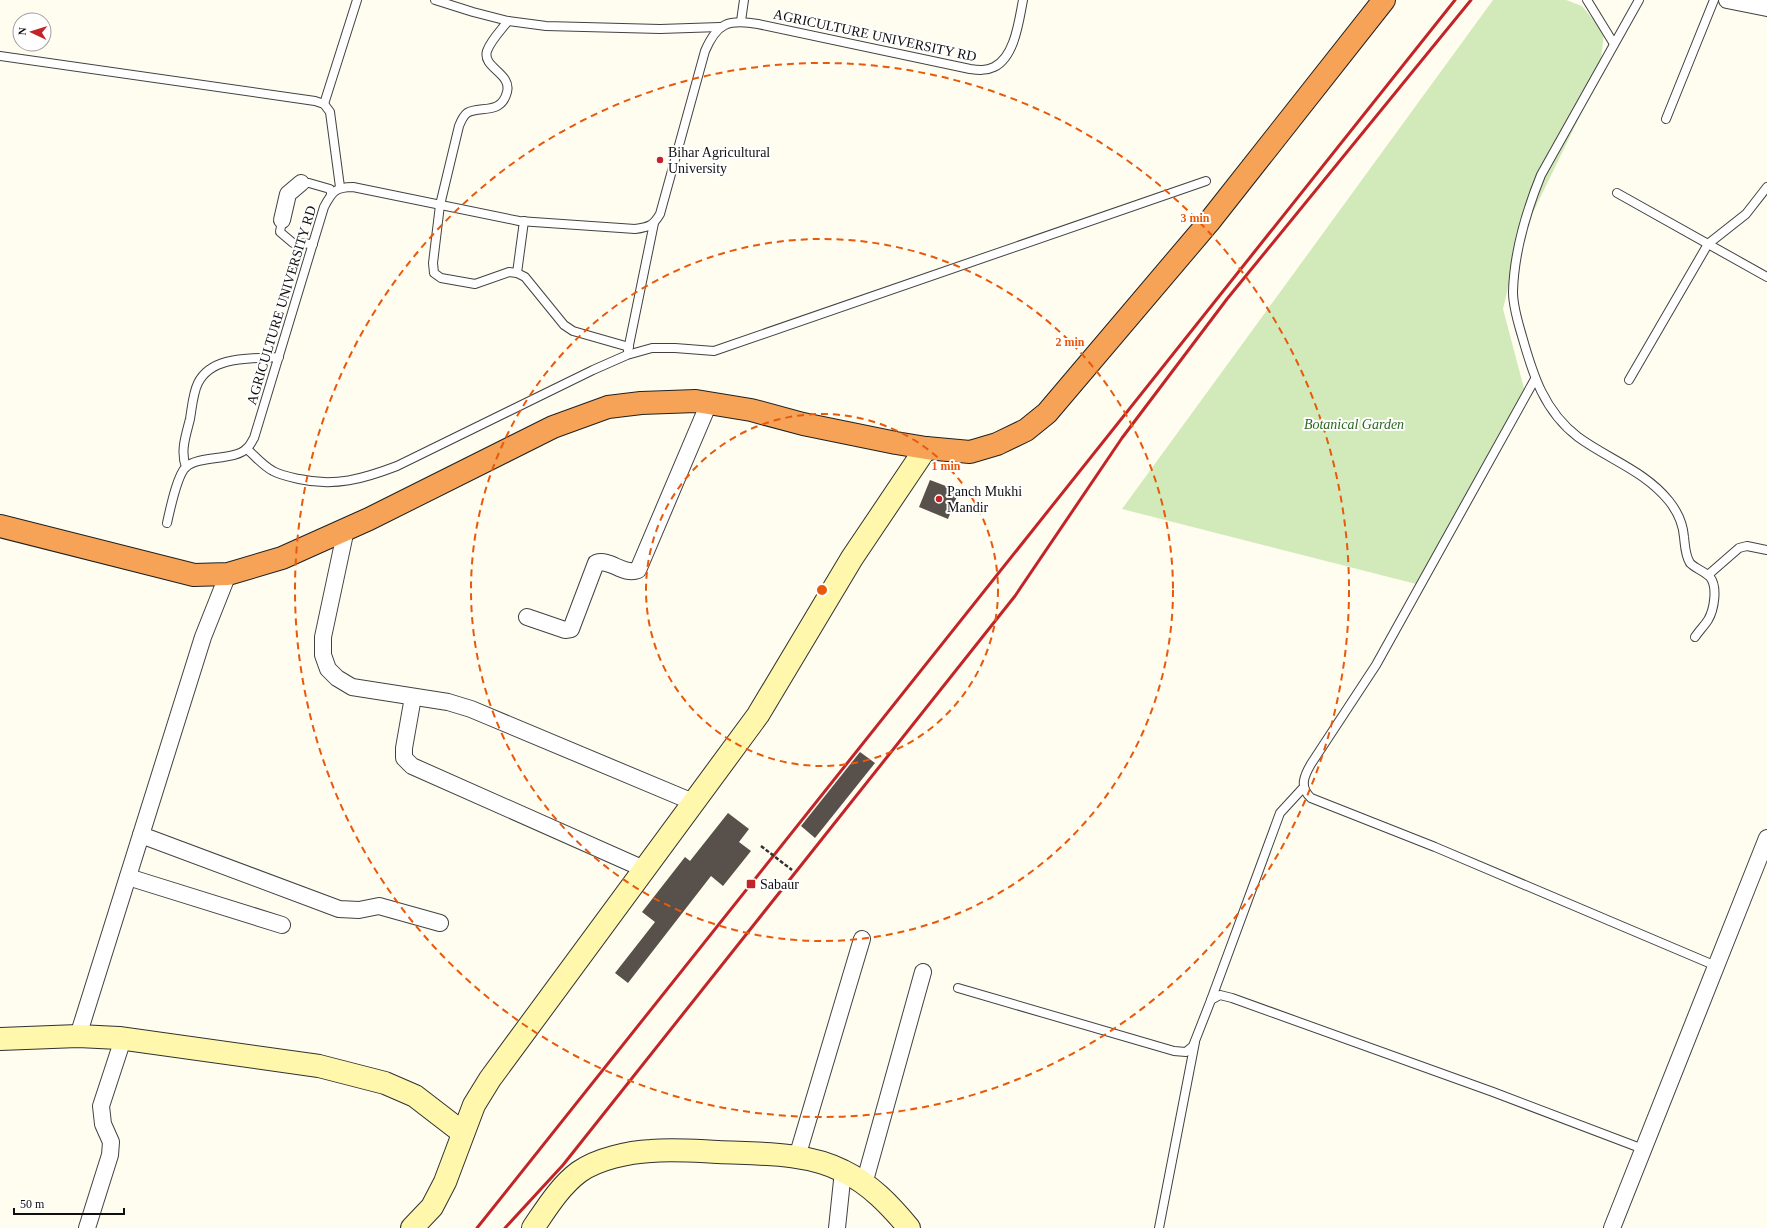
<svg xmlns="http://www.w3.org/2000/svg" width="1767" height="1228" font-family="'Times New Roman',serif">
<rect width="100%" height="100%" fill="#fffcf0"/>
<path fill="#d2eab9" d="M1493,0H1566L1582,6L1604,33L1599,77L1519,241L1503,309L1526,396L1424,586L1122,509Z"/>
<g fill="#58504b">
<path d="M930,480L959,491L948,519L919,507Z"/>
<path d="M860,752L875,763L815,838L801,826Z"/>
<path d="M728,813L749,829L739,842L751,851L723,886L711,876L628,983L615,973L655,922L642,912L685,857L690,861Z"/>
</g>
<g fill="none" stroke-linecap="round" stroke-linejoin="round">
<defs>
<g id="lane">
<path d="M435,0L473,12L508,21L546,26L660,29L720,27"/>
<path d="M1587,0L1614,44"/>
<path d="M1639,0L1541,175C1526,212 1514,252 1513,292C1513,307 1518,322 1522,336C1533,375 1544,411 1578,437C1608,459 1645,471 1669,501C1677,511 1683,524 1684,537C1685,545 1685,555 1690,563C1696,569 1704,571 1710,577C1718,587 1714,610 1708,620C1704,626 1699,631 1695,637"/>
<path d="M508,21C502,29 491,40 487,51C482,68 512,73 507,92C501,116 479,105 467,113C463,116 461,121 459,126L440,205L433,263L434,273L441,278L475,284L509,272L517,273L525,277L564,325L573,331L629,347"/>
<path d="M741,21L744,0"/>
<path d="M0,56L315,101L324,104L330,112L340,187"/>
<path d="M324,104L357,0"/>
<path d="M1666,119L1714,0"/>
<path d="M301,183H309L330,189L331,193"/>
<path d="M1617,193L1767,277"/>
<path d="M282,220L280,232L293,243L313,244"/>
<path d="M517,273L524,221"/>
<path d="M628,350L654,223"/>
<path d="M1535,379L1376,665L1311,764C1304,776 1299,787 1311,798L1435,847L1716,966"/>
<path d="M1629,380L1708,244L1746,214L1767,187"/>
<path d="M247,449C255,456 263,466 273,471C280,475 290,477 299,479C335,487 363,479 397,466L593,370L627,355L652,348H675L714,351L1206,181"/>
<path d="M186,467C180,451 186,435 190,419C192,407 193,393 198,383C212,355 252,359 279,357"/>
<path d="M167,523C170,510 177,475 186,467C199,455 236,461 247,448C250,446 252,441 254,438L324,207C332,192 335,187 353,187L519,221L635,229C649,227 653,226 660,214L705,51C717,23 728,19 758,24L970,69C978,70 986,71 994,67C1015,57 1019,20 1023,0"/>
<path d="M1708,575L1739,548L1747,546L1767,550"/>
<path d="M958,988L1174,1051L1186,1052L1193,1046L1211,1000L1220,995L1232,998L1493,1092L1643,1149"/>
<path d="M1211,1000L1280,813L1303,788"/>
<path d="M1159,1228L1195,1042"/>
</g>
<g id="street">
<path d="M1727,0L1767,8"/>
<path d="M282,220L288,194L301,183"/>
<path d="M346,529L323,637V655L328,669L337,678L352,687L448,702L471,709L693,802"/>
<path d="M527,617L565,630L571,629L596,563C610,558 623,576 638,570L709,403"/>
<path d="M413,697L404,748V758L412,766L644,869"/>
<path d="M141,835L339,909L359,910L379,906L440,923"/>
<path d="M128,877L282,925"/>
<path d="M78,1036L203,637L228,574"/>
<path d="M797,1157L862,939"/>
<path d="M864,1184L923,972"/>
<path d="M87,1228L110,1155L111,1142L103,1124L101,1106L123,1039"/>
<path d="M837,1228L843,1171"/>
<path d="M1612,1228L1767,838"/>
</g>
<g id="secondary">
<path d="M0,1039L78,1036L119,1038L319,1066L385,1083L415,1096L463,1133"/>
<path d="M412,1228L432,1207L445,1182L474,1105L490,1079L758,715L852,558L926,448"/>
<path d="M533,1228C546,1209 560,1186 579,1172C597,1159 629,1152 651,1151C673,1149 696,1151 718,1152C759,1154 806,1152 843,1171C870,1184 890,1205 909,1228"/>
</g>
<path id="highway" d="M0,526L194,575L228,574L282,558L369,519L553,427L608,407L641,403L696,401L751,410L803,424L896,443L926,448L970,452L997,444L1026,430L1047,413L1209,222L1384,0"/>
</defs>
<use href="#lane" stroke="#424242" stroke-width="10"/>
<use href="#street" stroke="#424242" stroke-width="18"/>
<use href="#secondary" stroke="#313131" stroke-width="24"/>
<use href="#highway" stroke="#202020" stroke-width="24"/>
<use href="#lane" stroke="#fff" stroke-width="8"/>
<use href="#street" stroke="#fff" stroke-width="16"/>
<use href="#secondary" stroke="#fff7ab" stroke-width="22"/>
<use href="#highway" stroke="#f6a357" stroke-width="22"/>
<g stroke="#c22428" stroke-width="3">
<path d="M477,1228L1455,0"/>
<path d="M505,1228L563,1165L1015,596L1122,438L1227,299L1471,0"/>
</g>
<path stroke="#313131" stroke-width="2.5" stroke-dasharray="4 2" stroke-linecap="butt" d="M761,846L792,870"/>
</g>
<g fill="none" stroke="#e8590c" stroke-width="2" stroke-dasharray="7 5">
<circle cx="822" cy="590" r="176"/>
<circle cx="822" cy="590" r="351"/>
<circle cx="822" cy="590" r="527"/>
</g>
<g fill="#c22428" stroke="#fff" stroke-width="1.5">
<circle cx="660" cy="160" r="4"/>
<circle cx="939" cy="499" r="4"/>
<rect x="746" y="879" width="10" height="10" rx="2"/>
</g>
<g text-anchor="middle" stroke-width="4" stroke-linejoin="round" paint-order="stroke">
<g font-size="14" fill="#0f0f0f" stroke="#fff">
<text transform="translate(875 35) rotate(12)" y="5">AGRICULTURE UNIVERSITY RD</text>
<text transform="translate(281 305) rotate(-73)" y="5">AGRICULTURE UNIVERSITY RD</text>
</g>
<g font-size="14" fill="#0f0f0f" stroke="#fff" text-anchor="start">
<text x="668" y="157">Bihar Agricultural<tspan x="668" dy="16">University</tspan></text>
<text x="947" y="496">Panch Mukhi<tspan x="947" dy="16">Mandir</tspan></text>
<text x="760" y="889">Sabaur</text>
</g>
<g font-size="14" font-style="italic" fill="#2b681d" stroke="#fff">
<text x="1354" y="429">Botanical Garden</text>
</g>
</g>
<circle cx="822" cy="590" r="6" fill="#e8590c" stroke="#fff" stroke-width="2"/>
<g font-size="12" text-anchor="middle" font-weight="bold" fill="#e8590c" stroke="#fff" stroke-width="4" stroke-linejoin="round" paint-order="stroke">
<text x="1195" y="222">3 min</text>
<text x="1070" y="346">2 min</text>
<text x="946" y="470">1 min</text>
</g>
<g transform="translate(32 32) rotate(274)"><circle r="19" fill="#ffffff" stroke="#9f9f9f"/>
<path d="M0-3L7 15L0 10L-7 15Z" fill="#c22428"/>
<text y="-6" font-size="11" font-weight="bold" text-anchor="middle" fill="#0f0f0f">N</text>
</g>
<path d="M14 1208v6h110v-6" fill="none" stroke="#0f0f0f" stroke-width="2"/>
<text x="20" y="1208" font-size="12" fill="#0f0f0f" stroke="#ffffff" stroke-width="3" paint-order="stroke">50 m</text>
</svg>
